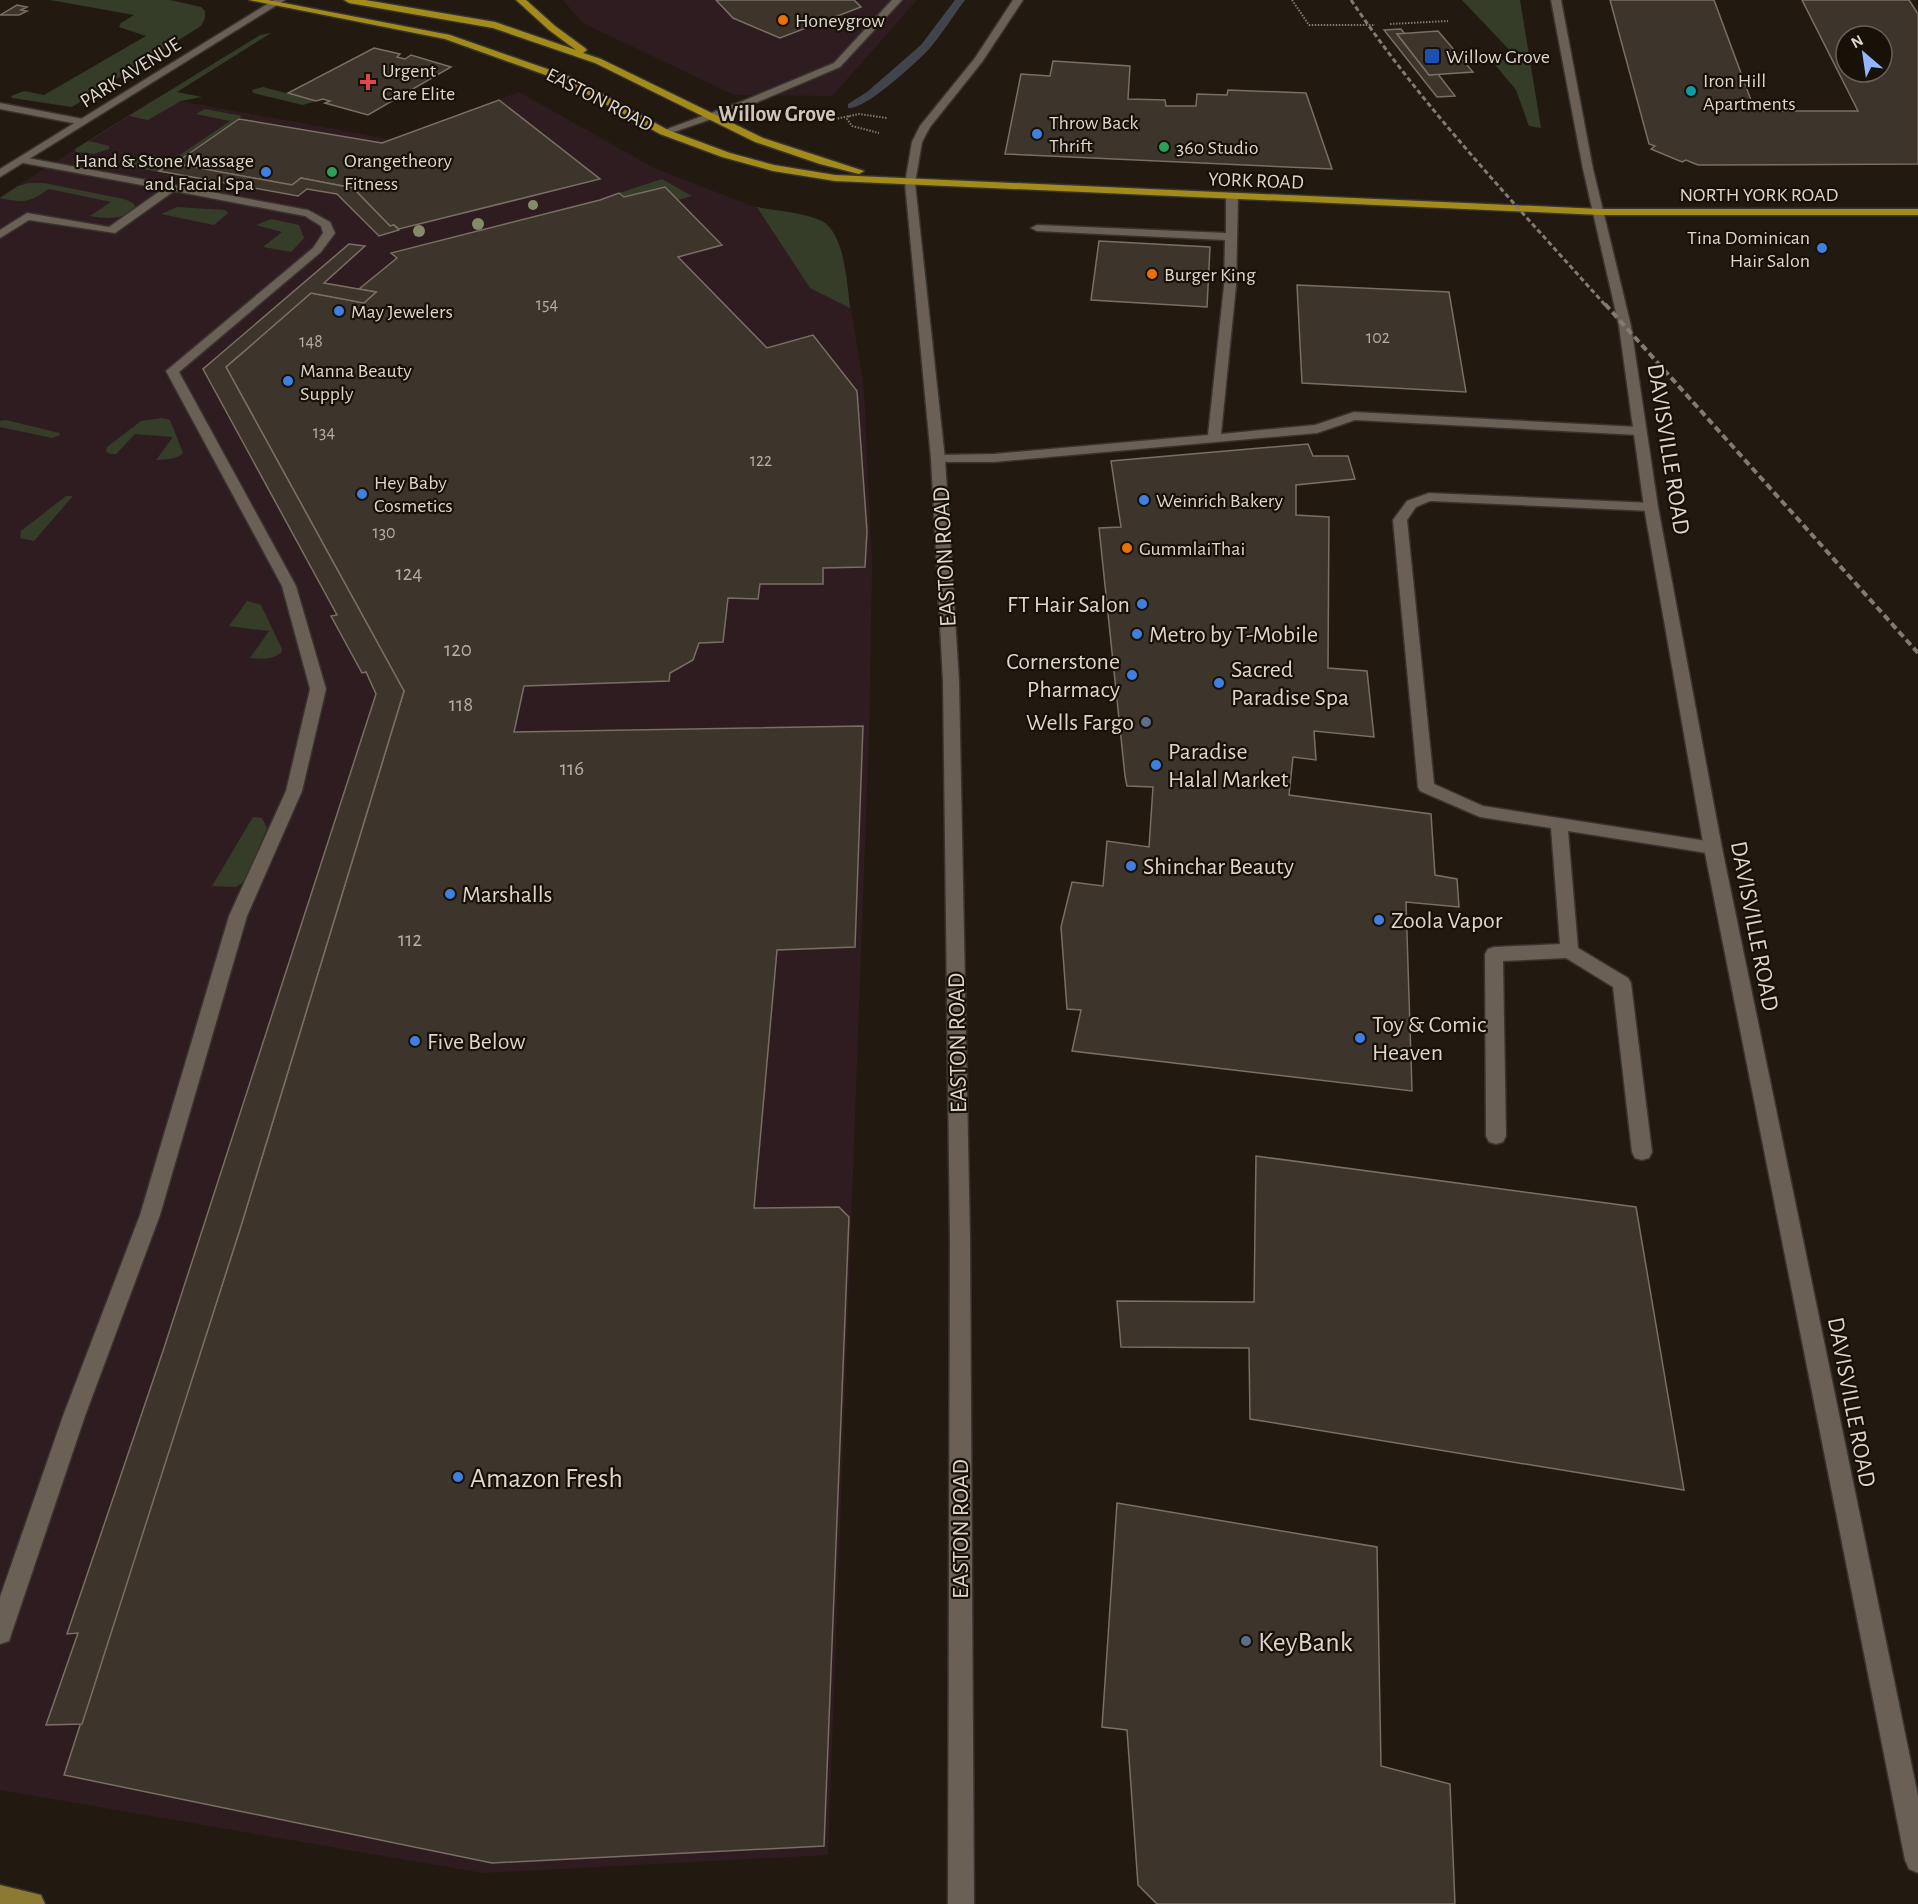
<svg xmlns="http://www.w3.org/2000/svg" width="1918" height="1904" font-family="'Alegreya Sans',sans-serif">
<rect width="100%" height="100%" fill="#221a10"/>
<g fill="#2f1c21">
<path d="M563,0H917L832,96L734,95L583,23Z"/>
<path d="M519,92L654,168L752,206L805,216L822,222L832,230L841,248L864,389L872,568L869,733L828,1855L483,1873L0,1790V197L157,97L389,139Z"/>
</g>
<g fill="#353d28">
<path d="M50,0H170L201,7L205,11V18L201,26L72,107L12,98L11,96L24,91L44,95L146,36L119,27L121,23L134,15Z"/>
<path d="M1462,0H1520L1541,128L1529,126L1516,90L1492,61L1518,59Z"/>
<path d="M271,33L177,92L202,97L181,101L148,120L129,116L89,141L109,146V149L93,154L76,152L75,149L260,35Z"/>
<path d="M263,87L316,101L303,105L253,93L252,90Z"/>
<path d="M205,109L242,116L174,163L158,172L128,166L129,161L147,154L174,159L230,121L196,114Z"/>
<path d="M662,179L692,196L678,200L665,187L624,197L619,193Z"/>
<path d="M29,183H44L124,199L133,203L136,208C122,220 107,219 90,216L111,202L49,189C28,203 24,203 0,198L18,186Z"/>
<path d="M177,207L225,210L228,213L214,225L161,214Z"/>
<path d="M757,207C778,211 803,212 822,221C845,234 847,284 850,308L810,288Z"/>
<path d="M271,219L299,225L304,238L291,252L263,247L282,232L256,225Z"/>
<path d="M162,418L170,420L183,453C176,460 166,459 156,460L173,437L135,434L116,454H110L106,451L107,447L141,421Z"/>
<path d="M6,420L60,433V435L52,438L0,427V421Z"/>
<path d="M66,496H73L34,541L20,538L21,531Z"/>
<path d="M247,601L261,605L282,649L281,653C271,660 262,659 250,658L269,631L229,626Z"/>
<path d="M253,817L262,818L267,828L245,881L236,887L212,886Z"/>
</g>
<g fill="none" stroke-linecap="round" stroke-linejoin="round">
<path fill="#42444c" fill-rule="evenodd" d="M955,0H965C953,16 942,34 929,49C917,62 864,111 848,108V104L867,92L921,45Z"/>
</g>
<g fill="#3d352b" stroke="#796f63" stroke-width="1.5" fill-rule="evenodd">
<path d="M716,0H854L861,7L780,38L733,18Z"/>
<path d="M1610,0H1714L1755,111H1858L1802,0H1909L1918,14V164L1698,165L1686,160L1682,162L1651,149L1655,146L1649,144ZM1846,36H1882V72H1846Z"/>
<path d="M17,5L27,7L21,10L27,11L19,15H0Z"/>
<path d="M1401,29L1405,34H1397L1429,75L1438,74L1455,96L1437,97L1384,30Z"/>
<path d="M1438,31L1473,72L1429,75L1397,34Z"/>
<path d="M374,48L400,54L397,57L405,59L411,55L451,67L368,115L325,103L330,101L323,99L316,101L288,93Z"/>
<path d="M1053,61L1130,66L1128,99L1165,100L1166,106H1196L1197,94L1227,95L1228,90L1306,93L1332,169L1005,154L1021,74L1050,76Z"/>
<path d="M499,100L600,179L399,229L394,225L390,226L353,188L301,178L292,185L174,164L239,119L382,143Z"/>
<path d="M172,163L292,185L301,178L353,188L390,226L394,225L399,230L379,236L337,194L307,189L298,196L159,171Z"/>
<path d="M665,187L722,245L678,257L767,348L813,335L857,391L867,531L865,567L823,568V584H760L758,599L728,598L723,642L699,643L693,660L670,673L669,681L524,686L514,732L863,726L855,947L777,950L754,1208L839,1207L849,1217L824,1846L492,1863L64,1775L241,1226L404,691L226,367L311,293L364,303L376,292L359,289L397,258L391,253L600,200L619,193L624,197Z"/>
<path d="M1099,241L1210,247L1207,307L1091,300Z"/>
<path d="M349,244L365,246L324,283L376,292L364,303L311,293L226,367L404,691L241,1226L82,1724L46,1725L78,1633L67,1634L164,1348L376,694L366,672L362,673L331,616L337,615L203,369Z"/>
<path d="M1297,285L1449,292L1466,392L1302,383Z"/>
<path d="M1308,444L1313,456H1348L1355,479L1296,485V515L1329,517L1328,668L1367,671L1374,737L1314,731L1316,760L1293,757L1289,795L1431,814L1435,875L1457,879L1459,907L1406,902L1412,1091L1072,1051L1081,1010L1067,1009L1061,927L1072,882L1103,886L1107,841L1149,847L1153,787L1127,786L1125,776L1099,528L1121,527L1111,461Z"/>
<path d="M1256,1156L1636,1207L1684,1490L1250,1419L1249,1348L1121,1347L1117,1301L1254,1302Z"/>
<path d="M1117,1503L1377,1547L1381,1766L1450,1784L1455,1904H1157L1138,1885L1127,1730L1102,1727Z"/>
</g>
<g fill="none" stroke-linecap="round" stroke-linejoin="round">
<defs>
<g id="lane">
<path d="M892,0H902L840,67L746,107L668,134L659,132L738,103L834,63Z"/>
<path d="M0,103L83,119L88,122L83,125L0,109Z"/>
<path d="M22,157L308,210L330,222L335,233L321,252L179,372L296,586L326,689L302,791L247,916L160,1215L85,1416L12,1632L9,1641L0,1644V1597L63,1416L140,1215L229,916L286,791L310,689L282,586L166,371L313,248L323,233L321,226L305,216L174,191L115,233L29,220L0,238V230L27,213L109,227L163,189L18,162L17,160Z"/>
<path d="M1232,194L1238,197L1236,286L1221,434L1315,425L1354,412L1638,427L1645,431L1638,435L1355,420L1317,433L994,462H933L931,459L938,455L994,454L1208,435L1224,286L1225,240L1037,231L1031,228L1037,225L1226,233V197Z"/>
<path d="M1429,493L1651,503L1658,507L1651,511L1430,501L1416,507L1407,520L1434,784L1483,806L1713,842L1719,844L1722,848L1719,852L1713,854L1568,831L1578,948L1628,978L1631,983L1652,1152L1649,1158L1642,1160L1635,1158L1632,1152L1613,987L1566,958L1503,961L1506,1136L1503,1142L1496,1144L1489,1142L1486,1136L1485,954L1488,949L1494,947L1560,944L1551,828L1480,817L1420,791L1418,787L1393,520L1407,501Z"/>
</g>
<g id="street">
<path d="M274,0H285L0,177V169Z"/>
<path d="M1013,0H1023L982,62L930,127L922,142L915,183L914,185H906L905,183L912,142L920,126L975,58Z"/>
</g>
<g id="secondary">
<path d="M1551,0H1561L1593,169L1631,326L1658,507L1722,848L1918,1796V1873L1909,1869L1905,1860L1704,848L1644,507L1619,326L1583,169Z"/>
<path d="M910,180L915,183L945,459L959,681L970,1240L974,1904H948L950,1240L943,681L931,459L905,183Z"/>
</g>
<path id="primary" d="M0,1885L41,1895L45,1904H0Z"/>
<g id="highway">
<path d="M249,0H268L450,35L573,78L668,130L730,153L774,165L835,175L1600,209H1918V215H1600L835,181L773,171L722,157L660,134L565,82L445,39Z"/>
<path d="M344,0H365L495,22L576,50L549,30L516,0H526L555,26L585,48L587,50L583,53L601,59L763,138L864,171L859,174L820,164L755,142L595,63L493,28L349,3Z"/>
</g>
</defs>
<use href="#lane" stroke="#39332f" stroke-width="3"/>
<use href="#street" stroke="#39332f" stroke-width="3"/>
<use href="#secondary" stroke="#39332f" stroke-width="3"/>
<use href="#primary" stroke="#39332f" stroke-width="3"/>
<use href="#highway" stroke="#39332f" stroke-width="3"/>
<g stroke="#817a72" stroke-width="2" stroke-dasharray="1.5 1.5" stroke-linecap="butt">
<path d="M1292,0L1309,25H1375"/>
<path d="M1390,24L1448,21"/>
<path d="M849,116L847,119L852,126L879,133"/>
<path d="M826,121L859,114L887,118"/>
</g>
<use href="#lane" fill="#6a6055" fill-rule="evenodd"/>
<use href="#street" fill="#6a6055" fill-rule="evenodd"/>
<use href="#secondary" fill="#6a6055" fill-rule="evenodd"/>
<use href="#primary" fill="#8c7a32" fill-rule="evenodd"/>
<use href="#highway" fill="#a28b1b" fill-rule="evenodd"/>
<path stroke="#827b73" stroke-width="3" stroke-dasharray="5 3" stroke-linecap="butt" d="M1351,0C1425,110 1518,207 1606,306"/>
<path stroke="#827b73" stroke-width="4" stroke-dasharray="7 4" stroke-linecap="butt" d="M1605,304L1918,653"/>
</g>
<g fill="#838b69">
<circle cx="533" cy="205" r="5"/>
<circle cx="478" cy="224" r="6"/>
<circle cx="419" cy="231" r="6"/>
</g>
<g fill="#e8710a" stroke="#181108" stroke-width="2">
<circle cx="783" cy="20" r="6"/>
<circle cx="1152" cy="274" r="6"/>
<circle cx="1127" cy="548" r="6"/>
</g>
<rect fill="#1a4fb4" stroke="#181108" stroke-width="2" x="1424" y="48" width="16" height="16" rx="3"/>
<path fill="#e0444e" stroke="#181108" stroke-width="2" d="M365 73h6v6h6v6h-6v6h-6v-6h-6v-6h6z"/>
<circle fill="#0f9aa8" stroke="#181108" stroke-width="2" cx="1691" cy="91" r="6"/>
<g fill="#3f7fe0" stroke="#181108" stroke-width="2">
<circle cx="1037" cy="134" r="6"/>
<circle cx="266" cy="172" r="6"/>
<circle cx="1822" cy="248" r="6"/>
<circle cx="339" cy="311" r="6"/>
<circle cx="288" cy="381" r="6"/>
<circle cx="362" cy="494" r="6"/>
<circle cx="1144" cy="500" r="6"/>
<circle cx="1142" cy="604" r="6"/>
<circle cx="1137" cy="634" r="6"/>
<circle cx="1132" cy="675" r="6"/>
<circle cx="1219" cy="683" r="6"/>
<circle cx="1156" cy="765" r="6"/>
<circle cx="1131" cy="866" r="6"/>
<circle cx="450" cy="894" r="6"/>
<circle cx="1379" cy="920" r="6"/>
<circle cx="1360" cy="1038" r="6"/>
<circle cx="415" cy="1041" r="6"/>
<circle cx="458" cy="1477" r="6"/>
</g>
<g fill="#2e9e5b" stroke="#181108" stroke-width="2">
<circle cx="1164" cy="147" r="6"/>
<circle cx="332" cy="172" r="6"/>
</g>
<g fill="#5c6f8a" stroke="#181108" stroke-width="2">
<circle cx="1146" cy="722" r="6"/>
<circle cx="1246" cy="1641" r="6"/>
</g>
<g text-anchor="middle" stroke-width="4.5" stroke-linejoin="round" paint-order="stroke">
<g font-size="18" fill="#b4aea7">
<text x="547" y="310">154</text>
<text x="1378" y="343">102</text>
<text x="311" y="347">148</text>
<text x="324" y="438">134</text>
<text x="761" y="466">122</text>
<text x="384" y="538">130</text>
</g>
<g font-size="20" fill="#dcd6d0" stroke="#181108" text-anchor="start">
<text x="795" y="27">Honeygrow</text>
<text x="1446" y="63">Willow Grove</text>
<text x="382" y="77">Urgent<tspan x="382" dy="23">Care Elite</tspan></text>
<text x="1703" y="87">Iron Hill<tspan x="1703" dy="23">Apartments</tspan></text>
<text x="1049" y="129">Throw Back<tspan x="1049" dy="23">Thrift</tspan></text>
<text x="1176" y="154">360 Studio</text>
<text x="254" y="167" text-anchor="end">Hand &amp; Stone Massage<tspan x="254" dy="23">and Facial Spa</tspan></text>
<text x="344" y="167">Orangetheory<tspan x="344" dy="23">Fitness</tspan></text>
<text x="1810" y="244" text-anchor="end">Tina Dominican<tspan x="1810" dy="23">Hair Salon</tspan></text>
<text x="1164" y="281">Burger King</text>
<text x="351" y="318">May Jewelers</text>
<text x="300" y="377">Manna Beauty<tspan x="300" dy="23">Supply</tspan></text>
<text x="374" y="489">Hey Baby<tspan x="374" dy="23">Cosmetics</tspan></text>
<text x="1156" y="507">Weinrich Bakery</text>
<text x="1139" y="555">GummlaiThai</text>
</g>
<g font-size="20" fill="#dcd6d0" stroke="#181108">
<text transform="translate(130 72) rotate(-32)" y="7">PARK AVENUE</text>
<text transform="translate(600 99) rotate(27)" y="7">EASTON ROAD</text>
<text transform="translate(1256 180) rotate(2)" y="7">YORK ROAD</text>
<text x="1759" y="201">NORTH YORK ROAD</text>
</g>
<g font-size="21" fill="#b4aea7">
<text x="409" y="580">124</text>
<text x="458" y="656">120</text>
<text x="461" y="711">118</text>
<text x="572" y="775">116</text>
<text x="410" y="946">112</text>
</g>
<g font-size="22" font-weight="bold" fill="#d0c5b8" stroke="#181108">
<text x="777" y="121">Willow Grove</text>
</g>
<g font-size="24" fill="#dcd6d0" stroke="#181108">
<text transform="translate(1669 449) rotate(81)" y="8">DAVISVILLE ROAD</text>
<text transform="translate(944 557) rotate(-93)" y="8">EASTON ROAD</text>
<text transform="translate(1755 926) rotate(79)" y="8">DAVISVILLE ROAD</text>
<text transform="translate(957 1043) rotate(-91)" y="8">EASTON ROAD</text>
<text transform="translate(1852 1402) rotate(79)" y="8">DAVISVILLE ROAD</text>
<text transform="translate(960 1529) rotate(-90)" y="8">EASTON ROAD</text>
</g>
<g font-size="24" fill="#dcd6d0" stroke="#181108" text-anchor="start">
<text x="1130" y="612" text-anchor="end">FT Hair Salon</text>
<text x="1149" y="642">Metro by T-Mobile</text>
<text x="1120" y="669" text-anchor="end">Cornerstone<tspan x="1120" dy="28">Pharmacy</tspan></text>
<text x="1231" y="677">Sacred<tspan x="1231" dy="28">Paradise Spa</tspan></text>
<text x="1134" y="730" text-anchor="end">Wells Fargo</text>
<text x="1168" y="759">Paradise<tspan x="1168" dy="28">Halal Market</tspan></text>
<text x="1143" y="874">Shinchar Beauty</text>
<text x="462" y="902">Marshalls</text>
<text x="1391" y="928">Zoola Vapor</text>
<text x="1372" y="1032">Toy &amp; Comic<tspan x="1372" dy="28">Heaven</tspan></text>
<text x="427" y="1049">Five Below</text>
</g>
<g font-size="28" fill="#dcd6d0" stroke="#181108" text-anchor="start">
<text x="470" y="1487">Amazon Fresh</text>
<text x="1258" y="1651">KeyBank</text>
</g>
</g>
<g transform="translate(1864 54) rotate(331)"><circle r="28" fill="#181108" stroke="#666058" stroke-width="1.5"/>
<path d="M0-4.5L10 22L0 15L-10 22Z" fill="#92b7fd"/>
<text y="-9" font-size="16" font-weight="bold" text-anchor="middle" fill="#dcd6d0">N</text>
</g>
</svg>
